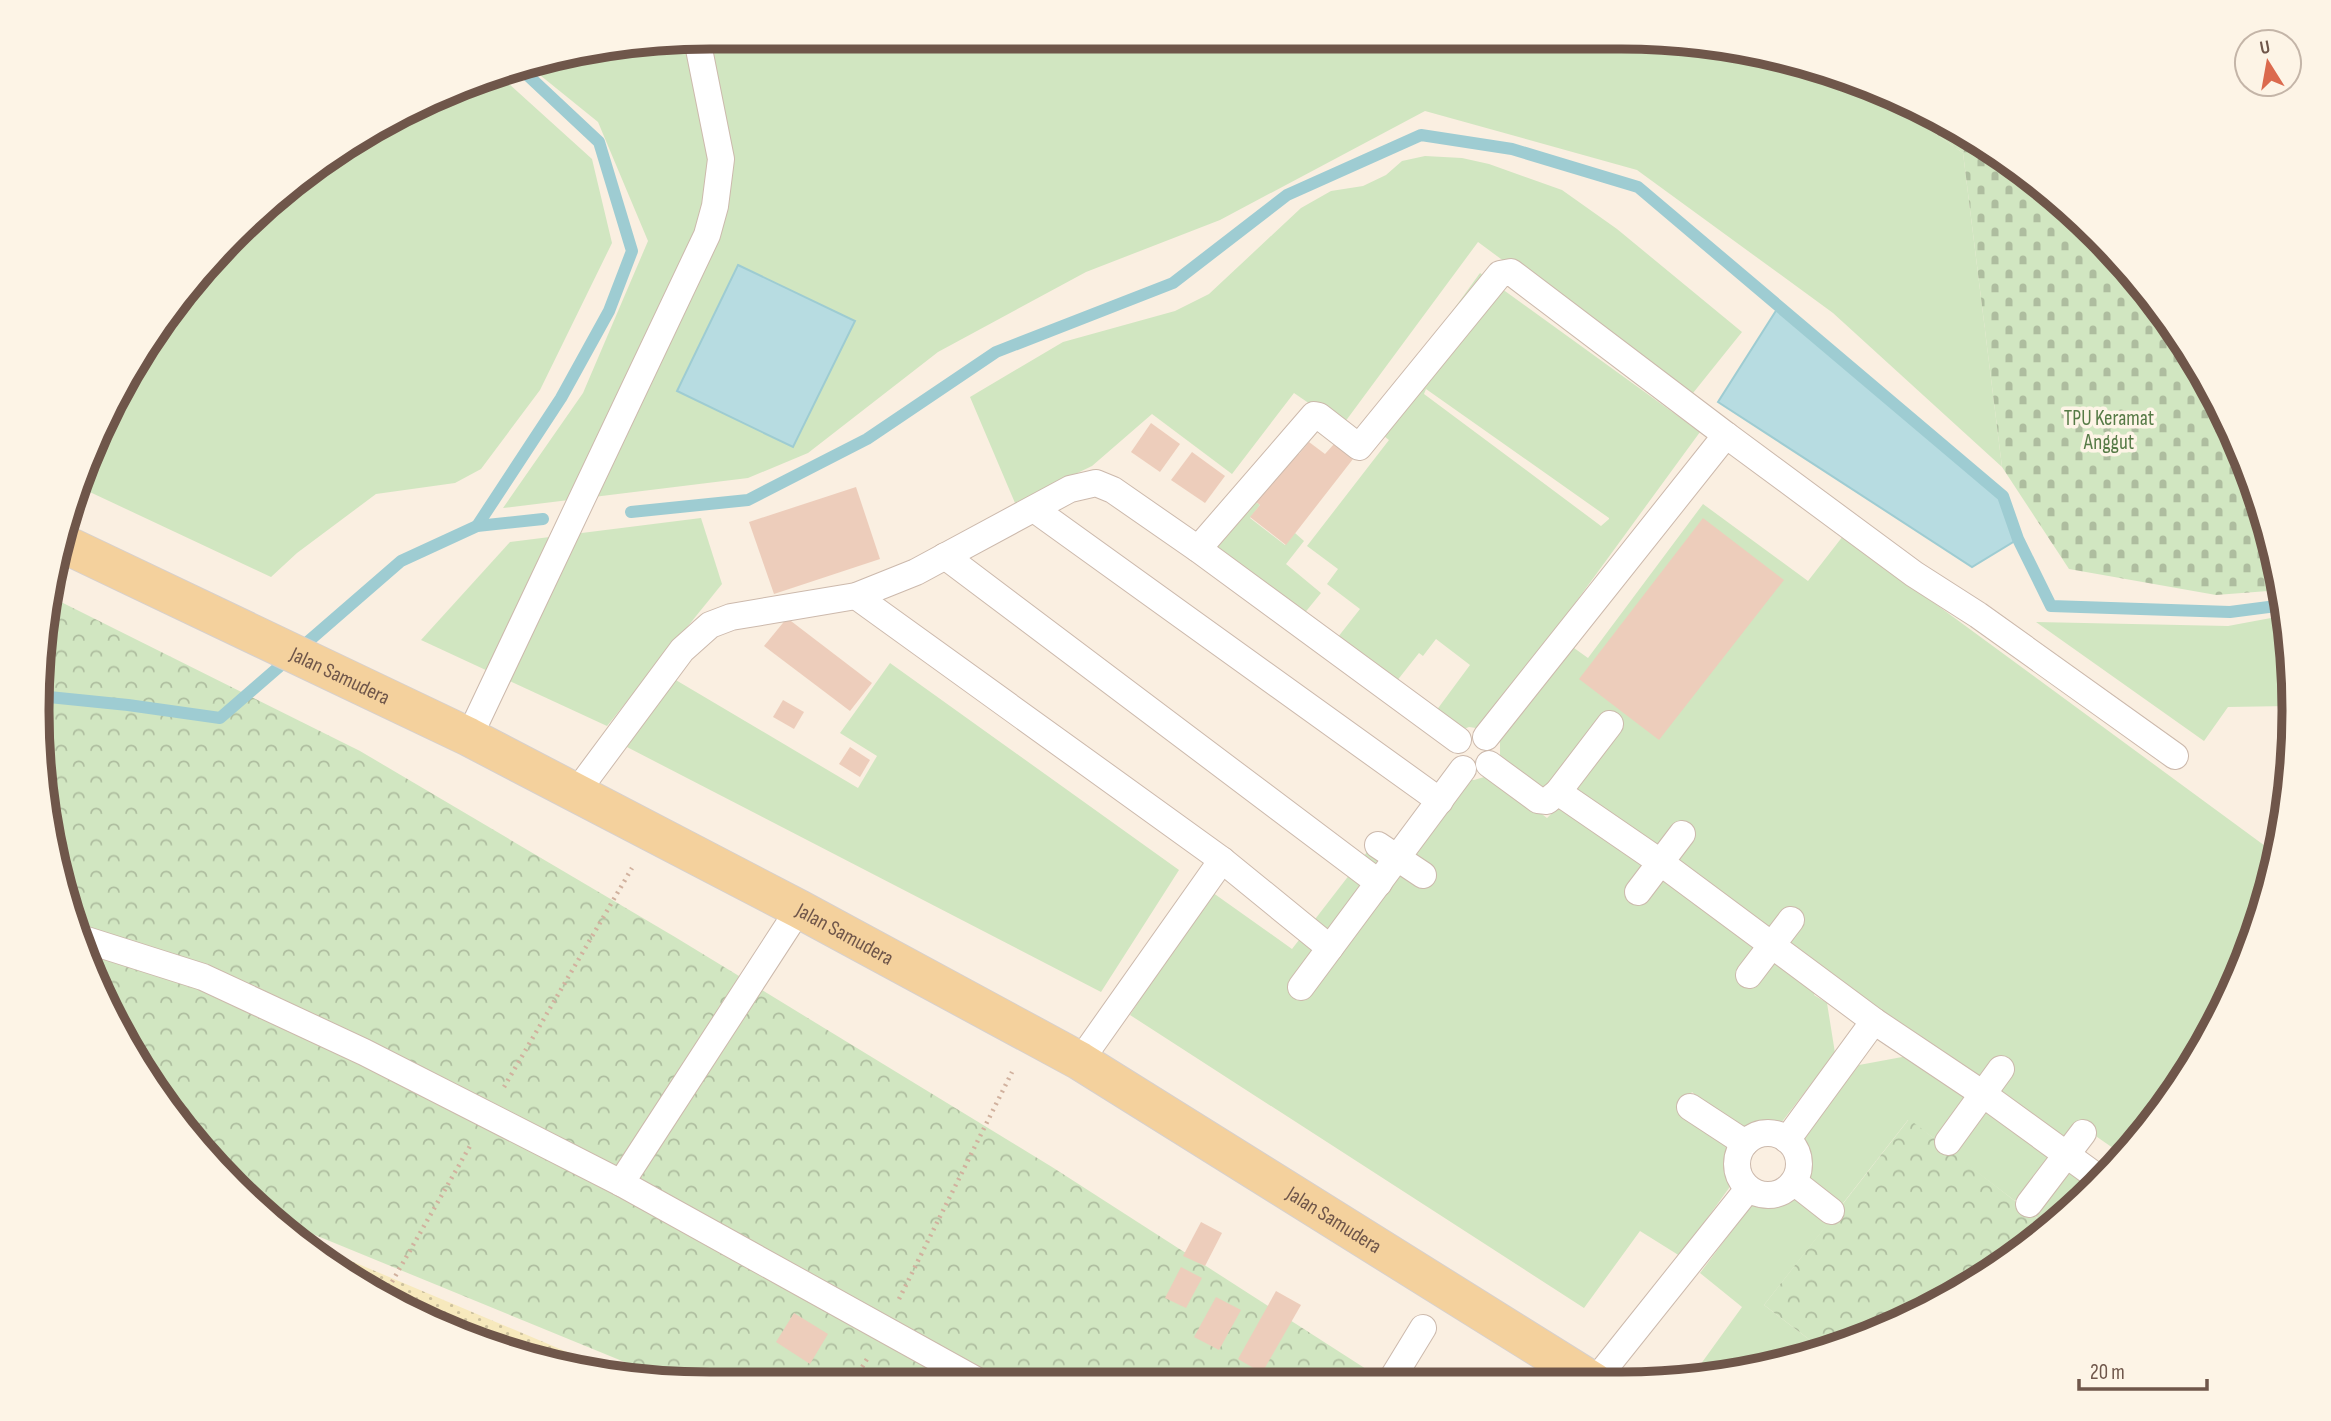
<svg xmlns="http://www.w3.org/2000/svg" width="2331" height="1421" font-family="'Sofia Sans Condensed',sans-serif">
<defs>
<pattern id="forest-crowns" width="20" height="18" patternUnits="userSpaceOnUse" patternTransform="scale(1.75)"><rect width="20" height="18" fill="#d1e6c1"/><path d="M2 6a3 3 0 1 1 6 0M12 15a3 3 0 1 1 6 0" fill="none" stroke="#aebd9f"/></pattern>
<pattern id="sand-dots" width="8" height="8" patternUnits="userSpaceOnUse" patternTransform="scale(1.75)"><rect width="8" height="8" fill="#f7e9bd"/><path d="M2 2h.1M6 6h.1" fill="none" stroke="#ccc09c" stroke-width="1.8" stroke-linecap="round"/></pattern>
<pattern id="cemetery-stones" width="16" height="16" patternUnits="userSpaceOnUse" patternTransform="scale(1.75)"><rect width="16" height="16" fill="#d1e6c1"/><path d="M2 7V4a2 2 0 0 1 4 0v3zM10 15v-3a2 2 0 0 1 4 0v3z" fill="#aebd9f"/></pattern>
</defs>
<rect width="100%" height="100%" fill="#faefe1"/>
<g fill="#d1e6c1" fill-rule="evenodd">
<path d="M711,37L889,40L893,38L1708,42L1865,84L1963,153L2002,467L1833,313L1637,170L1425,111L1220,220L1086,272L938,352L808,453L748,478L503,508L583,393L648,241L598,122L530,67Z"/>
<path d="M496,72L592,159L612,243L540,390L481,469L455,483L376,494L297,553L271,577L77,486L176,301L301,176Z"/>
<path d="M1425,156L1462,158L1489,164L1562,190L1617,229L1742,332L1689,398L1478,242L1342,426L1294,393L1232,474L1152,414L1092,466L1015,503L970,397L1063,342L1175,311L1209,294L1301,208L1331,191L1363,186L1386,175L1402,161Z"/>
<path d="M1480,273L1700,432L1483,729L1469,727L1459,731L1436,711L1470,665L1436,639L1423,656L1419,653L1396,682L1338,637L1360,609L1327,584L1338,569L1307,546L1389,440L1370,425ZM1426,389L1609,518V519L1601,526L1424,394Z"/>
<path d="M1242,492L1260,505L1250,518L1285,545L1295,533L1304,541L1286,564L1321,593L1303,615L1205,540Z"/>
<path d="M1703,504L1808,581L1843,536L2276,854L2271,884L2225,1008L2155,1120L2123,1155L2077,1123L2061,1143L1657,850L1544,793L1500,761V743L1497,732L1567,643L1588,658Z"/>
<path d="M701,518L722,584L607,726L421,640L510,542Z"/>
<path d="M2287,615L2291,706L2228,707L2204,741L2036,622L2228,626Z"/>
<path d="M890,663L1179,870L1101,992L625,746L669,676L858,788L877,756L840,733Z"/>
<path d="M1491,775L1547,818L1562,803L1663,872L1758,944L1736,974L1744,981L1774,955L1819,986L1814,995L1827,1003L1835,1053L1781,1123L1738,1129L1692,1092L1679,1110L1726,1144L1729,1188L1680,1256L1640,1231L1584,1308L1130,1015L1209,890L1292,949L1367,852L1421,888L1435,870L1412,853L1466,779L1474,780Z"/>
<path d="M1913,1055L1967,1096L1935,1139L1908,1120L1840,1207L1808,1185L1802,1137L1859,1065Z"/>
<path d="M1984,1109L2051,1157L2015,1201L1949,1151Z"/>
<path d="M2069,1168L2093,1186L2065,1217L2050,1228L2034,1215Z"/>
<path d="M1799,1195L1830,1221L1764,1305L1823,1350L1795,1361L1690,1379L1742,1307L1700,1273L1753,1203Z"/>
</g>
<g fill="url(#forest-crowns)">
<path d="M1865,84L1878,88L1966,138L1963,153Z"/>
<path d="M55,599L360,751L675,937L1052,1167L1377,1376L1375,1382L666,1379L276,1219L151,1085L72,927L37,710Z"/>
<path d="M1909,1119L2050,1228L1957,1294L1823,1350L1764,1305Z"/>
</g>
<path fill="url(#sand-dots)" d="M292,1236L631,1379H623L453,1333L301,1245Z"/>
<path fill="url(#cemetery-stones)" d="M1966,138L2030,176L2127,266L2204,373L2258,494L2281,590L2216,595L2069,569L2002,467L1963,153Z"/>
<g fill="#b7dce1" stroke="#9eccd2" stroke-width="2">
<path d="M738,265L855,321L793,447L677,391Z"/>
<path d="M1779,306L2003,496L2018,539L1972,567L1718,402Z"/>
</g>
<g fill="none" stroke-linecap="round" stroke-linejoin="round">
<g stroke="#9eccd2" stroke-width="12">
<path d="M631,512L748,500L867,439L996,352L1173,283L1287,195L1421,135L1512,149L1638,187L2003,496L2018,539L2051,606L2230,612L2284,605"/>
<path d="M477,526L561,398L609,311L632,251L599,142L520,68"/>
<path d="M39,696L128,705L220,718L401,561L477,526L543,519"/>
</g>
</g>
<g fill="#edcdbb">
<path d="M1151,423L1180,444L1160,472L1131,452Z"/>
<path d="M1309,442L1325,454L1334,444L1353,459L1286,545L1250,517L1260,505L1248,496L1288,445L1299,454Z"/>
<path d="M1192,452L1225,476L1205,503L1171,480Z"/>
<path d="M856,487L880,559L774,594L749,522Z"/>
<path d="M1703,518L1784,580L1659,740L1579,679Z"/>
<path d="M787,618L872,683L850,711L764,646Z"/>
<path d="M783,700L804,712L794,729L773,717Z"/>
<path d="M850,747L870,760L860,777L839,764Z"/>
<path d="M1201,1222L1222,1233L1205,1266L1183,1256Z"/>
<path d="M1181,1267L1202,1278L1186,1308L1165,1298Z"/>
<path d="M1276,1291L1301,1305L1262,1373L1238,1359Z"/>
<path d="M1216,1297L1241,1310L1219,1350L1194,1337Z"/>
<path d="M794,1313L828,1334L810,1364L776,1342Z"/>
</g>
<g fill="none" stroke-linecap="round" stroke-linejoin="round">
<defs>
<g id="service">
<path d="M1034,509L1440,801"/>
<path d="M1198,549L1314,415L1319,416L1359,447L1500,274L1511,272L1726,435"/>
<path d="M945,556L1379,883"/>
<path d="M856,596L1222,860L1330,948"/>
<path d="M469,737L707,235L715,206L721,159L697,39"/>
<path d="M1486,737L1726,435L1914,574L1978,615L2175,756"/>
<path d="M1489,764L1538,800L1547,801L1558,792L1610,724"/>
<path d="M1558,792L1660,862L1874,1021L1983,1094L2100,1179"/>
<path d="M575,794L682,650L710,625L731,617L856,596L916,572L1070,489L1096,483L1113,490L1198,549L1458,740"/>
<path d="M1378,845L1423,875"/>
<path d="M1638,892L1682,834"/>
<path d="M77,937L203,977L364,1052L621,1183L976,1380"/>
<path d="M1749,975L1791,920"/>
<path d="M1301,987L1463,769"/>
<path d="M1080,1061L1222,860"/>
<path d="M1690,1107L1745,1143"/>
<circle cx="1768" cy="1164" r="31"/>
<path d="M1787,1140L1874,1021"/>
<path d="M1948,1142L2001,1069"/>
<path d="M1794,1182L1831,1211"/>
<path d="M621,1183L799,909"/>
<path d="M2029,1204L2083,1133"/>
<path d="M1390,1382L1423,1328"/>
<path d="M1594,1382L1748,1189"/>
</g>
<g id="primary">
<path id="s1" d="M64,544L469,737L799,909L1080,1061L1594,1382"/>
</g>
</defs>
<use href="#service" stroke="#ccb9ac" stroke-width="28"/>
<use href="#primary" stroke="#d7d0cc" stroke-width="40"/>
<g stroke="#d1b19e" stroke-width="4.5" stroke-dasharray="2 5" stroke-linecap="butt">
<path d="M504,1087L632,868"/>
<path d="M385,1294L470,1146"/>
<path d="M899,1299L1012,1072"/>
<path d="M855,1379L867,1359"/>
</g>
<use href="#service" stroke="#fff" stroke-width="26"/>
<use href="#primary" stroke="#f4d19d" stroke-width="38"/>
</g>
<g text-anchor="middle" stroke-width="7" stroke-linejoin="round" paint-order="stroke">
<g font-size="21" fill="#567a46" stroke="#fdf4e6">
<text x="2109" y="425">TPU Keramat<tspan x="2109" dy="24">Anggut</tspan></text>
</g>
<g font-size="21" fill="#6f564a" stroke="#fdf4e6">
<text dy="7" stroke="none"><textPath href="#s1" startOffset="306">Jalan Samudera</textPath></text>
<text dy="7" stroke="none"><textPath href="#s1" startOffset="873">Jalan Samudera</textPath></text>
<text dy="7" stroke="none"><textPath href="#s1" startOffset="1440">Jalan Samudera</textPath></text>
</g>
</g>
<path d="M0 0H2331V1421H0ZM710 49H1621A661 661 0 0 1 2282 710V711A661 661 0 0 1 1621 1372H710A661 661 0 0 1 49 711V710A661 661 0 0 1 710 49Z" fill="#fdf4e6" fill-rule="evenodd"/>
<path fill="none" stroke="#6f564a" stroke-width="9" d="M710 49H1621A661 661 0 0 1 2282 710V711A661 661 0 0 1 1621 1372H710A661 661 0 0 1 49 711V710A661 661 0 0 1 710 49Z"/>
<g transform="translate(2268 63) rotate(349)"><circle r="33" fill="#fdf4e6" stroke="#c4b5a8" stroke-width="2"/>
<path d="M0-5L12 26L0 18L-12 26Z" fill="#db6a4e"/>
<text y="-10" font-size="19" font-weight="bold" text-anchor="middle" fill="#6f564a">U</text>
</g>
<path d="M2079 1379v10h128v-10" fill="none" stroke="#6f564a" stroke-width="3.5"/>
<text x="2090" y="1379" font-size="21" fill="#6f564a" stroke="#fdf4e6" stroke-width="5" paint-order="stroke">20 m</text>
</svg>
